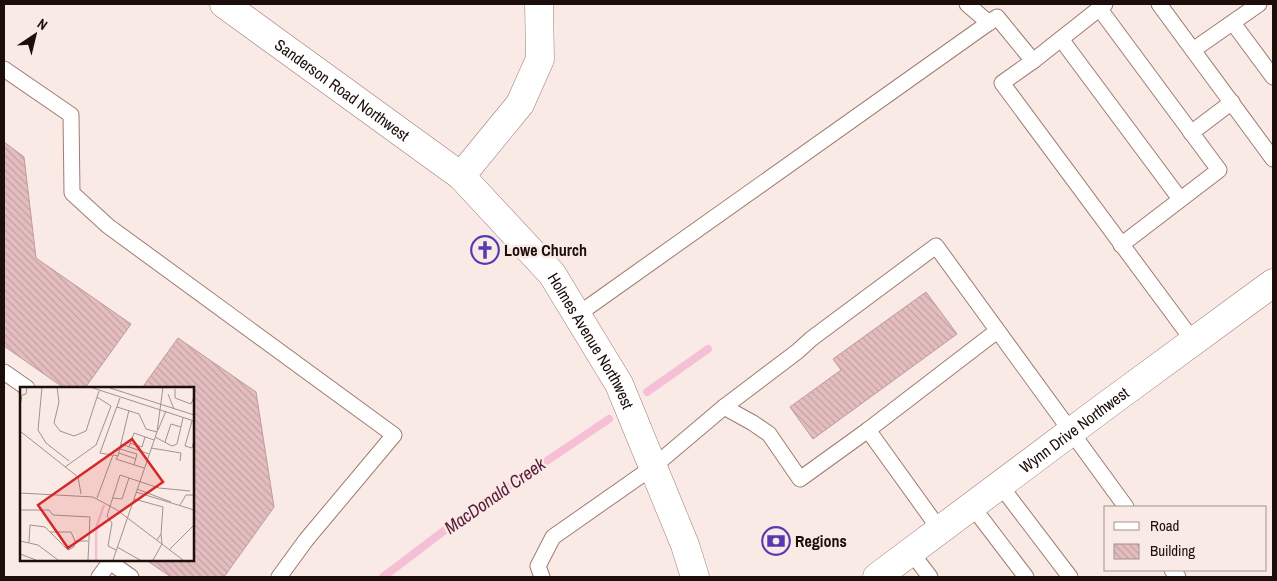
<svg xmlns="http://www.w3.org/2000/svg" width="1277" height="581" font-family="'Archivo Narrow',sans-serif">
<defs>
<pattern id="building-back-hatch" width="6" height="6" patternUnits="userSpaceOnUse" patternTransform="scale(1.25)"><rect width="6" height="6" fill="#e4bdbf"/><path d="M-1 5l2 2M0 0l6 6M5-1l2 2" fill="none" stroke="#c3a1a3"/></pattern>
</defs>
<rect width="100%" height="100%" fill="#faeae6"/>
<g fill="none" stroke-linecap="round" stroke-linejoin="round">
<g stroke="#f5bfd5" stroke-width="8">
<path d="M647,392L708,349"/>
<path d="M383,577L453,524L609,419"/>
</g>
</g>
<g fill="url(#building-back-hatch)" stroke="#c09a9c">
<path d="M4,142L24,157L36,258L131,324L85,388H64L4,346Z"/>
<path d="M926,292L957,334L813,439L790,407L841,370L833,359Z"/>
<path d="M178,338L256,392L274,507L224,577H171L146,560H192V388H142Z"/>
</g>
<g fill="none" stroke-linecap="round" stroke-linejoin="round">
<defs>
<g id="lane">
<path d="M967,4L989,23"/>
<path d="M1159,4L1273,159"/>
<path d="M1099,8L1219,170L1121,245"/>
<path d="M1233,23L1273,77"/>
<path d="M1061,39L1180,199"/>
<path d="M1193,50L1259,4"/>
<path d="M1033,61L1002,83L1194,342"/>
<path d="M4,69L71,115L72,193L108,226L394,435L306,540L279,577"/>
<path d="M1191,133L1232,102"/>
<path d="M577,315L997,17L1033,61L1105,4"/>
<path d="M4,372L27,388"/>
<path d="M724,407L753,423L769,434L800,479L868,430L997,331"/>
<path d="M868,430L940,530"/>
<path d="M1000,485L1070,577"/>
<path d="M972,506L1026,577"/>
<path d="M911,552L930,577"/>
<path d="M1172,570L1178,577"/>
<path d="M99,577L110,562L131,577"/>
<path d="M542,577L538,566L553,537L653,467L724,407L798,351L811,339L936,246L1126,507"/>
</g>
<g id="street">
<path id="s1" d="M224,4L461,176L552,274L619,384L685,545L695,577"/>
<path d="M461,176L520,104L540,59L539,4"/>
</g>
<g id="secondary">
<path id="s2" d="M877,577L1100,410L1273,283"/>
</g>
</defs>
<use href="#lane" stroke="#9e7b71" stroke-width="17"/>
<use href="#street" stroke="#9e7b71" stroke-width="29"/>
<use href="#secondary" stroke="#9e7b71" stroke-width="29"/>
<use href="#lane" stroke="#fff" stroke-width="15"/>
<use href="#street" stroke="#fff" stroke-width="28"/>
<use href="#secondary" stroke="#fff" stroke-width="28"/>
</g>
<defs>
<symbol id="church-ring" viewBox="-11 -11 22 22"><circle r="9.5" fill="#faeae6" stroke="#553ab2" stroke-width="1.5"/><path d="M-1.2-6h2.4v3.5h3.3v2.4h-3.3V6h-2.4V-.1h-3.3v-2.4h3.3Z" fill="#553ab2"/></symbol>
<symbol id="bank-ring" viewBox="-11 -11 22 22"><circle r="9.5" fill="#faeae6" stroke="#553ab2" stroke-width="1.5"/><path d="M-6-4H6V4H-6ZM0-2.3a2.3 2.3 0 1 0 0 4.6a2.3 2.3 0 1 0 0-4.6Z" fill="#553ab2"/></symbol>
</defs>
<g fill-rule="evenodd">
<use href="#church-ring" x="469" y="234" width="32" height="32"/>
<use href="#bank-ring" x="760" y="525" width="32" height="32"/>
</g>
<g text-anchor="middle" stroke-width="5" stroke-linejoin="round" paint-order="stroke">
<g font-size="16" fill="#1b0e0b" stroke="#faeae6">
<text dy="6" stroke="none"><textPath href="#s1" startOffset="146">Sanderson Road Northwest</textPath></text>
<text dy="6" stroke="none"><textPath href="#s1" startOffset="504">Holmes Avenue Northwest</textPath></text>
<text dy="6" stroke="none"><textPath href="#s2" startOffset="246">Wynn Drive Northwest</textPath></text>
</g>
<g font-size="16" font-weight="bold" fill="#1b0e0b" stroke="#faeae6" text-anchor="start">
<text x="504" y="256">Lowe Church</text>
<text x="795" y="547">Regions</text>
</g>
<g font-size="18" font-style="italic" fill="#5b1c3c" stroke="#faeae6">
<text transform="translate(495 496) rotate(-35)" y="6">MacDonald Creek</text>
</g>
</g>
<g transform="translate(20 387)">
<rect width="174" height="174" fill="#faeae6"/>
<path fill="none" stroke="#f5bfd5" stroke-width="2.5" d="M76,173V141L84,118"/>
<path fill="none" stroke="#a1928e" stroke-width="1" d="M22,0L18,43L26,56L49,74M37,0L39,15L34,36L40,44L54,49L66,44L79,4M70,0L174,34M87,0L174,28M155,2V11L171,17L174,10M148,7L154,22M0,20L2,8L6,7L7,0M97,20L119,27L126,42L137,45M172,34L165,59L172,61L174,53M138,43L146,24M0,44L58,90L61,107M135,50L152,59L157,57L163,31M145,55L151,37L161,40M110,56L122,60L125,50M101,57L129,67M109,60L114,46L134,53M131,61L161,66L160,74M100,62L117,67L114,78M99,66L116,72M92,68L80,66L100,11M98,69L96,72L124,81M45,80L76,58L91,19L77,10M117,102L151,115M116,105L174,123M0,106L73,110L97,123L163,173M77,111L93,68L98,69L109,23M93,111L102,112L109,91M114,112L143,120L141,147L137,153M160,118L166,108H174M0,123H29L33,128L70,130L68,173M30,145H51L55,154M0,154L18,158L38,173M9,155L10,138L25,140L48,163L54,160L55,154H68M97,160L120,173M96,163L88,159L92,136L87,129L100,88L139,101L170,104M149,163L174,138M0,167L16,173M93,173L137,45L143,0M133,173L142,157L141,147"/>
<path fill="#d62828" fill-opacity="0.15" stroke="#d62828" stroke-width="2.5" d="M112,52L143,95L48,161L18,118Z"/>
<rect width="174" height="174" fill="none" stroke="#1b0e0b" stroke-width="2.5"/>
</g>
<rect width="1277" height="581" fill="none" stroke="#1b0e0b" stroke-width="10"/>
<rect x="1104" y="506" width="162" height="65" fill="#faeae6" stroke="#a1928e"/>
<rect x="1114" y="522" width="25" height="8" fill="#ffffff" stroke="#a1928e"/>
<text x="1150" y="531" font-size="15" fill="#1b0e0b">Road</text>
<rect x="1114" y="544" width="25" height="15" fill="url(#building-back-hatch)" stroke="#a1928e"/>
<text x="1150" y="556" font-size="15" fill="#1b0e0b">Building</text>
<g transform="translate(35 35) rotate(35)" stroke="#faeae6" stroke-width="4" paint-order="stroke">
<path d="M0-4L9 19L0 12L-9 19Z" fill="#1b0e0b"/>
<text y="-8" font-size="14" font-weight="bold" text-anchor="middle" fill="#1b0e0b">N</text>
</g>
</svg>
